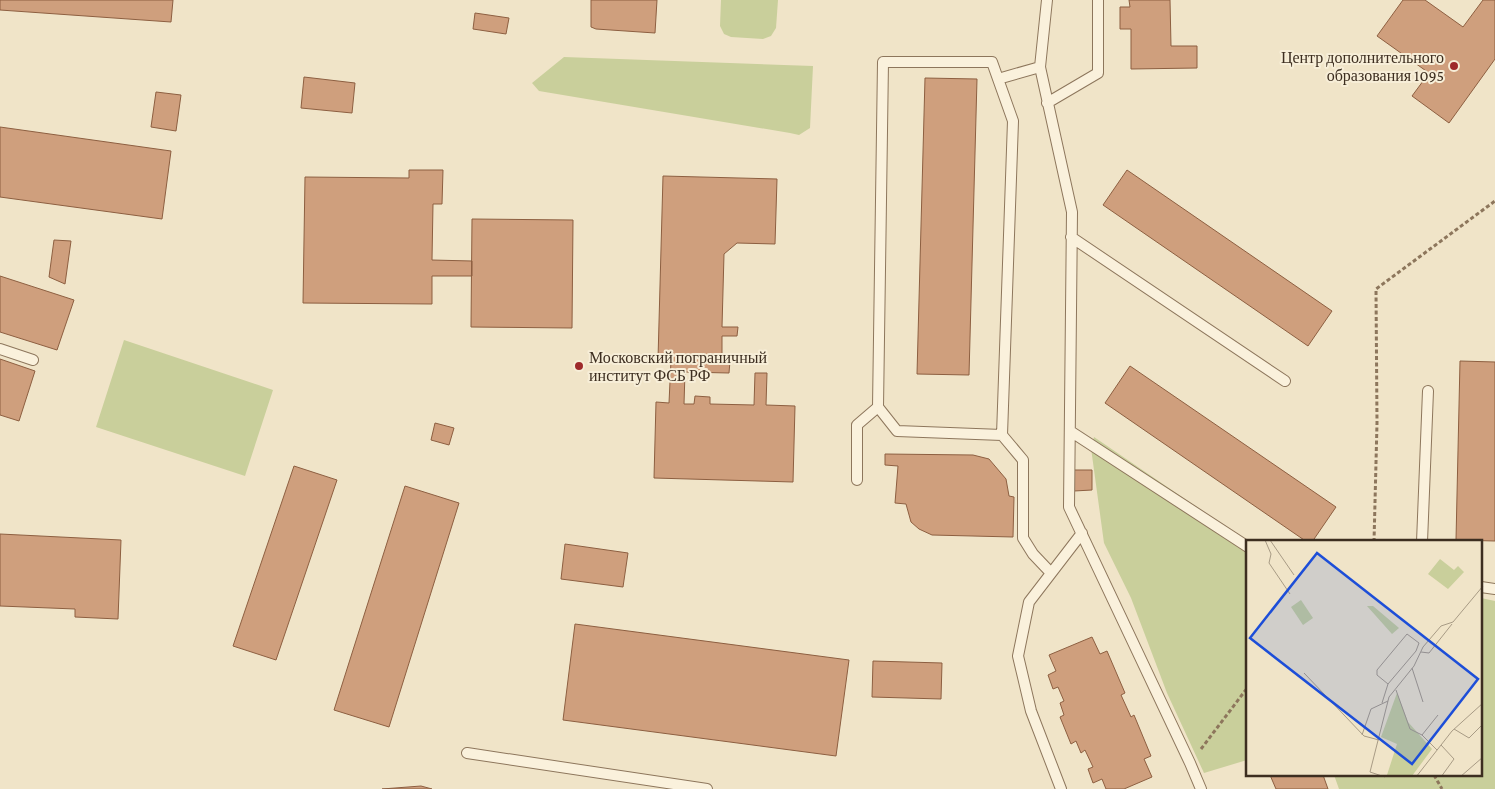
<svg xmlns="http://www.w3.org/2000/svg" width="1495" height="789" viewBox="0 0 1495 789" font-family="'Crimson Pro',serif">
<style>
.green{fill:#c9cf9b}
.building{fill:#cf9f7d;stroke:#8d5f41}
.lines{fill:none;stroke-linecap:round;stroke-linejoin:round}
.lane-casing{stroke:#8d765c;stroke-width:12}
.path{stroke:#8d765c;stroke-width:3;stroke-dasharray:4 2.5;stroke-linecap:butt}
.lane{stroke:#faf1dc;stroke-width:10}
.poi-dot{fill:#9e2a2b;stroke:#f7eed8;stroke-width:2}
.labels{text-anchor:middle;stroke-width:4;stroke-linejoin:round;paint-order:stroke}
.poi-label{font-size:16px;fill:#3d2e20;stroke:#f7eed8;text-anchor:end}
.inset-road{fill:none;stroke:#a89b85;stroke-width:1}
.view{fill:#1d4ed8;fill-opacity:0.15;stroke:#1d4ed8;stroke-width:2.5}
.inset-edge{fill:none;stroke:#3d2e20;stroke-width:2.5}
</style>
<rect width="100%" height="100%" fill="#f0e4c8"/>
<path class="green" d="M721,0h57l-2,28 -5,8 -8,3 -32,-2 -7,-3 -4,-8z
M564,57l249,9 -3,62 -11,7 -9,-2 -251,-42 -7,-8z
M124,340l149,50 -28,86 -149,-49z
M1094,437l154,105 -1,218 -43,13 -37,-80 -36,-95 -27,-55 -13,-95z
M1481,598l14,3v188h-156l-5,-14h147z"/>
<path class="building" d="M0,0h173l-2,22 -171,-12z
M591,0h66l-2,33 -59,-4 -5,-2z
M1129,0h41l1,46h26v22l-66,1v-40h-11v-22h10z
M1403,0h22l38,27 20,-27h12v59l-46,64 -37,-27 17,-23 -52,-37z
M475,13l34,5 -3,16 -33,-5z
M304,77l51,6 -3,30 -51,-5z
M925,78l52,1 -8,296 -52,-1z
M156,92l25,3 -5,36 -25,-4z
M0,127l171,24 -9,68 -162,-22z
M409,170h34l-1,34h-9l-1,56 40,1v15h-40v28l-129,-1 2,-126 104,1z
M1127,170l205,141 -24,35 -205,-141z
M663,176l114,3 -2,65 -38,-1 -13,11 -2,73h16l-1,9h-15v25h8l-1,12 -44,-1 -1,32h10l1,-8 15,1v7l44,1 1,-32h12l-1,32 29,1 -2,76 -139,-4 2,-76 13,1 2,-43 -13,-1z
M472,219l101,1 -1,108 -101,-1z
M54,240l17,1 -6,43 -16,-7z
M0,276l74,24 -17,50 -57,-18z
M0,359l35,12 -16,50 -19,-6z
M1460,361l35,1v179l-39,-1z
M1130,366l206,141 -24,35h-5l-202,-139z
M435,423l19,5 -5,17 -18,-5z
M885,454l88,1 16,4 17,20 3,17 5,1 -1,40 -81,-2 -13,-6 -8,-7 -5,-18 -11,-1 3,-37 -13,-1z
M294,466l43,14 -61,180 -43,-14z
M1073,470h19v20l-18,1z
M405,486l54,17 -70,224 -55,-17z
M0,534l121,6 -3,79 -43,-2v-8l-75,-3z
M565,544l63,9 -5,34 -62,-8z
M575,624l274,36 -13,96 -273,-36z
M1092,637l8,17 7,-3 18,42 -4,2 10,22 3,-2 17,41 -7,3 8,18 -28,12h-18l-4,-10 -9,4 -5,-14 5,-2 -8,-17 -4,3 -5,-12 -5,3 -11,-27 4,-2 -4,-12 4,-2 -6,-14 -5,2 -5,-14 8,-4 -7,-16z
M873,661l69,2 -1,36 -69,-2z
M1270,775h53l5,14h-52z
M421,786l11,3h-50z"/>
<g class="lines">
<g class="lane-casing">
<path id="lane" d="M1047,0l-7,67 32,145 -3,295 121,256 11,26
M998,79l42,-12
M1047,103l51,-30v-73
M1071,237l214,144
M0,349l33,11
M1070,431l178,116
M1002,435l-105,-4 -19,-24 5,-345h109l21,59 -11,314 21,25v78l10,16 18,19
M857,480v-55l21,-18
M1422,542l6,-151
M1481,587l14,2
M467,753l240,36
M1061,789l-30,-78 -13,-55 11,-54 53,-69"/>
</g>
<path class="path" d="M1374,542l3,-119 -1,-134 119,-88
M1201,749l47,-62
M1434,775l8,14"/>
<use href="#lane" class="lane"/>
</g>
<g class="poi-dot">
<circle cx="1454" cy="66" r="5"/>
<circle cx="579" cy="366" r="5"/>
</g>
<g class="labels">
<g class="poi-label">
<text x="1444" y="63">Центр дополнительного<tspan x="1444" dy="18">образования 1095</tspan></text>
<text x="589" y="363" text-anchor="start">Московский пограничный<tspan x="589" dy="18">институт ФСБ РФ</tspan></text>
</g>
</g>
<g transform="translate(1246 540)">
<rect width="236" height="236" fill="#f0e4c8"/>
<path d="M194,19l14,11 4,-4 6,6 -16,17 -20,-15zM55,60l12,18 -10,7 -12,-18zM121,66h6l26,22 -7,6zM151,153l11,29 24,27 -20,27 -25,-1 10,-31 -16,-7z" fill="#c9cf9b"/>
<path class="inset-road" d="M19,0l6,14 -2,9 21,31M24,0l24,35M175,112l8,1 23,-29M166,128l11,34M58,133l60,63 15,4M150,150l14,39 12,6M136,163l6,-19 28,-33 3,-8 -12,-9 -30,36v5l11,9M208,189l15,9 14,-14M116,195l9,-26 17,-8M191,210l-15,-15 16,-20M139,237l-15,-5 19,-75 25,-31 9,-19 18,-21 12,-4 30,-36M170,237l36,-46 31,-28M195,237l13,-18 -13,-14M214,237l23,-20"/>
<path class="view" d="M71,13l161,126 -66,85 -162,-126z"/>
<rect width="236" height="236" class="inset-edge"/>
</g>
</svg>
